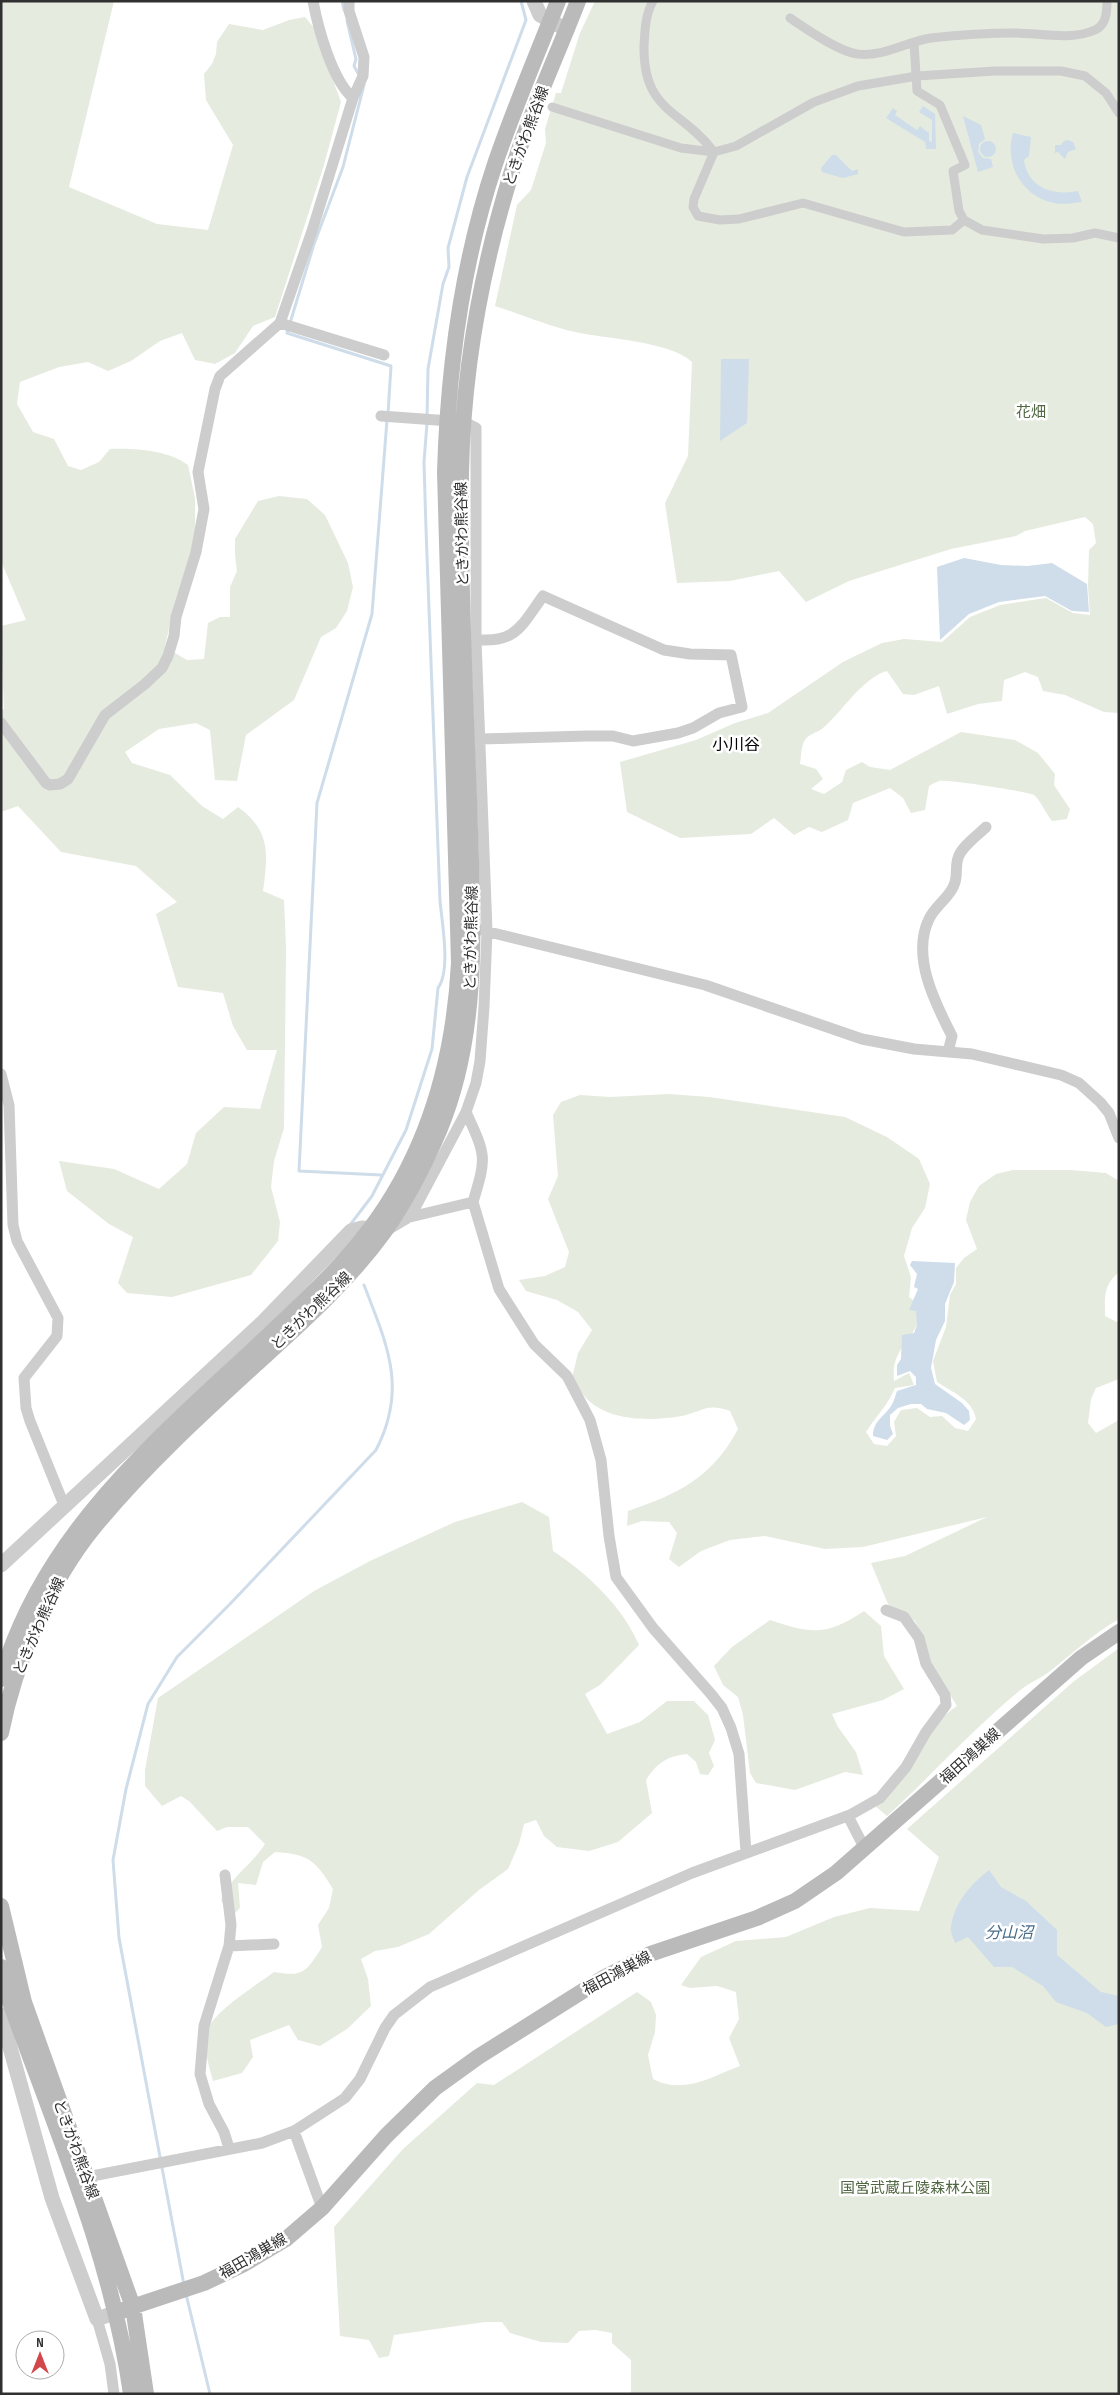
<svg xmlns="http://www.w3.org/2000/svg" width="1120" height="2395" viewBox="0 0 1120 2395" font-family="'Sofia Sans Condensed','Noto Sans JP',sans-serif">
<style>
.green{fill:#e5ebdf}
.water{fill:#cedde9}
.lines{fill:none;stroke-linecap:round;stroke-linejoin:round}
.stream{stroke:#cedde9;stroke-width:3}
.pedestrian{stroke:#cdcdcd;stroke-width:9}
.minor{stroke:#cdcdcd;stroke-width:11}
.tertiary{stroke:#cdcdcd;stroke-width:15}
.secondary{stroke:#bababa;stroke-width:16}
.labels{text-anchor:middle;stroke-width:5;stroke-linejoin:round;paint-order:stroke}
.street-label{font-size:15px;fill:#303030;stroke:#fff}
.park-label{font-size:15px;fill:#516742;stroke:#fff}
.neighbourhood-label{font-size:16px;fill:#000;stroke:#fff}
.water-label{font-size:16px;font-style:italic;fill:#466c89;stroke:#fff}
</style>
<rect width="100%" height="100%" fill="#fff"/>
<path class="green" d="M1,1h113l-45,186 88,37 51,6 25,-85 -27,-45 -2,-26 8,-10 4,-10 1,-12 12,-18 34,6 26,-10 16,-3 9,11 27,74 -17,63 -49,152 -22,9 -18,27 -20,11 -20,-4 -13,-27 -22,8 -29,20 -23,10 -20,-9 -29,5 -39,15 -3,22 16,28 21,7 14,27 13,4 18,-8 11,-13c25,-1 58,1 78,16l7,33v40l-21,67 -9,42 22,13 17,-1 4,-36 12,-6h10v-30l7,-16 -2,-16v-16l23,-38 21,-5 28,3 18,16 23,48 5,24 -6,24 -11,17 -15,9 -27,63 -48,35 -9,46 -22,-1 -5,-50 -14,-7 -37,6 -34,23 7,11 38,12 32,31 21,13 15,-12c33,24 30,47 25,84l21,9 2,50 -2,178 -10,33 -3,26 9,35 -2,19 -27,34 -79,22 -45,-4 -9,-10 15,-46 -24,-13 -42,-33 -8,-30 55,8 45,20 28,-25 9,-31 28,-26 36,2 17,-59h-30l-14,-24 -10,-33 -45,-6 -22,-73 21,-12 -41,-36 -75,-14 -43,-46 -17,6v-102l3,-1 -3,-83 25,-6 -25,-59z
M595,1h524v712l-15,-1 -39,-17 -22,-4 -5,-14 -13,-5 -21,8 -2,21 -24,3 -31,10 -8,-28 -25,9 -11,-1 -16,-23c-25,7 -44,40 -64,57 -7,6 -16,5 -20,16 -2,6 -2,14 -3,20l16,5 7,10 -12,10 13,5 18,-12 4,-12 16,-8 8,5 20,3 71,-38 54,8 23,13 17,21 -1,11 16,24 -3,10 -15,2c-6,-7 -11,-20 -18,-26 -5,-3 -87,-16 -95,-14 -3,1 -7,3 -10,5l-4,24 -14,3 -8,-15 -13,-10 -37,15 -5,17 -26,12 -13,-5 -15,8 -20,-17 -23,16 -71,4 -53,-26 -7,-50 76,-22 39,-17 33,-10 75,-51 39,-19 22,-4 38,3 28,-25 30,-12 46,-7 27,15 17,2 -2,-28 1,-37 7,-7 -3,-19 -8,-7 -60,14 -9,5 -65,13 -48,15 -54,17 -43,21 -27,-31 -49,10 -53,2 -12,-80 23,-47 4,-94c-22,-21 -86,-23 -117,-30 -27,-6 -54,-18 -80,-26l22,-101 14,-15 15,-47 -1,-14 11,-36h5l19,-60z
M669,1094l40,3 136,20 42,20 32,22 11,25 -5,24 -13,20 -8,28 7,21 -2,20 12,9c-1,5 -2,11 -3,16 -10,24 -27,29 -24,59l15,-8 5,12 -19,3c-7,17 -19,28 -29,44l8,12 13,2 9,-10 -2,-14 7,-12 16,-2 13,9 12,-1 13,12 13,3 8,-12c-3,-19 -24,-27 -39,-37l-4,-21 13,-34 4,-32 6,-11v-16l8,-10 13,-9 -11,-29 4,-18 9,-16 17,-12 17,-4h58l35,3 13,8v91c-16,14 -14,24 -14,44l14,7v56l-23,9 -5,11 -3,24 8,10 23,-13v199c-26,15 -47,35 -70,53 -8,6 -18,10 -26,16 -48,39 -90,86 -136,128l-12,-10c23,-30 51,-79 82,-100l-26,-42 -4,-16 -12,-27 -27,-17 -17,-41 34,-7 82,-39 -124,30 -38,2 -60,-13 -35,4 -29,11 -22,16 -10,-8 8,-26 -8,-11 -27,-1 -15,5 1,-15c50,-17 84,-33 110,-82l-8,-18c-25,-8 -25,0 -48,5 -29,5 -72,6 -95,-17 -6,-6 -10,-14 -15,-21l6,-25 14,-23 -14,-18 -21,-12 -31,-9 -7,-11 26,-4 20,-9 4,-15 -21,-53 10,-23 -5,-61 8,-13 19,-7 30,2z
M522,1502l27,15 4,34c35,23 70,56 86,94l-39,40 -15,9 22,40 33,-12 27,-21h27l14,14 7,25 -6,13 5,13 -6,9 -8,-1 -4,-12 -9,-8c-20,2 -30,9 -41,26l6,33 -34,29 -29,9 -32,-4 -13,-11 -8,-16 -12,4 -5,20 -11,25 -29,21 -50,44 -31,13 -23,4 -14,8 7,20 3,27 -24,23 -27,17 -22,-6 -9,-15 -39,15 3,17 -11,16 -29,8c-4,-15 -9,-31 -7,-46 1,-20 52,-51 68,-63 30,5 32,0 48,-25l-4,-22 11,-17 4,-19c-17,-28 -24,-35 -58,-37l-12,10 -7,23 -18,-2 2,25 -10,10 -9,-18c10,-24 31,-35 44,-56l-17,-17h-21l-10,4 -28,-30 -8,-5 -19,10 -17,-20v-16l13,-72 156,-107 56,-30 85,-39z
M864,1611l17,15 3,30 20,33 -21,11 -51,14 6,13 18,25 7,23 -18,-3 -50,18 -39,-7 -6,-10 -7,-58 -5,-18 -15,-12 -9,-19 18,-19 38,-27c41,14 57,16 94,-9z
M1119,1648v746h-488v-34l-19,-17v-10l-17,-3 -16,1 -11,12 -27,-1 -31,-9 -8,-11h-17l-91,13 -5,21 -10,2 -10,-18 -29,-4 -6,-109 69,-78 74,-66 17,2 143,-93 14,10 5,13 -1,17 -7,23 5,24c30,16 58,-2 87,-13l-11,-28 10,-19 -3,-27 -19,-6 -27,2 -9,-3 20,-28 35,-16 50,-4 48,-20 36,-9 49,3 20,-54 -32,-28 166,-147z"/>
<path class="water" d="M923,106l12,8 1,35h-10l-1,-7 -39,-24 7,-10 4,3 -2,4 22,15 3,-4 9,7v8l3,1v-22l-13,-8z
M963,116l18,9 4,14 -6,5 -1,8 5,6 8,1 2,8 -15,5z
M1013,133l18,4 -2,19 -5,4c4,28 29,36 54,31l4,11c-9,1 -18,3 -28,1 -32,-6 -50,-39 -41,-70z
M1068,140l5,2 3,7 -8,3 -3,7 -7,-7 -3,1v-8h6l3,-4z
M980 149a8 8 0 1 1 16 0a8 8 0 1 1-16 0Z
M832,155h4l16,16 6,-2v5l-15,4 -21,-6 -1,-4z
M721,359h28l-2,64 -27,18z
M964,558l37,7 27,1 24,-3 35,21 2,28 -17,-1 -27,-15 -46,6 -30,12 -29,26 -3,-73z
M912,1261l43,2 -1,19 -9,22v17l-9,19 -5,28 4,16 27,19 7,8 1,9 -6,5 -18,-12 -19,-4 -6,-5h-10l-13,4 -8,7v11l3,8 -6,6 -14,-4c0,-15 11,-19 18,-30 3,-4 4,-10 6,-15l19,-6v-8l-6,-6 -13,5v-11l4,-6 1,-24 12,-2 3,-8 -1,-14 -7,-1 9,-21 -4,-2 3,-13 -7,-9z
M989,1870l12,17 25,14 31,29v25l44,37 18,4v28l-13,3 -19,-14 -31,-11 -13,-16 -31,-19h-18l-26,-30 -13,6c-2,-5 -5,-11 -4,-16 3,-24 20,-43 38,-57z"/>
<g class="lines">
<path class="stream" d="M342,1l2,9
M347,21l9,38 -2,7 5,9
M364,85l-21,82 -29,77 -27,89 104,33 -3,48
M427,417l1,-48 15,-85 6,-17 -1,-19 19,-71 59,-157 -5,-19
M381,1175l-82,-4 18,-368 55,-189 15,-194
M350,1225l22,-29 34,-66 26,-81 6,-61c13,-18 4,-65 2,-87l-14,-372 -2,-67 3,-39
M184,2285l-65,-347 -6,-78 13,-71 22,-85 29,-47 53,-53 146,-154c32,-62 11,-105 -12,-165
M186,2294l24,100"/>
<path class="pedestrian" d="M653,1c-8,14 -8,30 -9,45 -1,67 38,63 70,106
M790,18c16,11 48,33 67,36 27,3 48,-12 74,-16 27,-3 56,-5 84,-5 25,0 56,8 80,-3 11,-5 12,-17 12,-29
M914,43l3,48 23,14 25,60 -12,6 6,40 5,9 18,10 61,9 30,-1 22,-5 24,5
M552,107l129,41 33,4 22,-6 78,-44 44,-16 59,-10 78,-5h66l24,5 21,17 13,20
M714,152l-20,47 -1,8 5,9 22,4 19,-1 64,-16 101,29 48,-2 12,-10"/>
<path class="minor" d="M313,1c5,27 19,79 40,97
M280,323l104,32
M381,416l83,6 12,6v212l11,291 -3,76 -4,54 -4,22 -10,29 -51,96 -9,11 -17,10
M470,639c45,6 50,-11 73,-43l121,54 26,4 41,1 11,52 -23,6 -26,15 -15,5 -45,8 -20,-5h-26l-108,3
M1,723l45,60 4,2 10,-1 8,-5 37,-64 40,-31 17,-16 6,-12 6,-20 2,-19 20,-65 8,-43 -6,-37 17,-83 5,-13 60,-53 32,-92 41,-133 10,-22 1,-19 -15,-46v-10
M481,930l224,55 157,54 52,10 58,5 89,21 18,8 21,19 9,11 10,25
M948,1052l4,-16c-17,-33 -41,-80 -23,-117 6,-13 21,-22 25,-34 4,-8 1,-18 4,-27 3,-11 20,-23 28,-31
M1,1074l8,31 4,120 4,16 41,77 -1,18 -33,42 2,30 4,13 34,84
M466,1112c20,44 21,44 7,90
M406,1218l67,-16 26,87 35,55 33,32 23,44 11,40 8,76 7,41 37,51 58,66 11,14 9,20 8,26 7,98
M848,1816l17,33
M225,1875l6,50 -2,21 -25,80 -4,48 9,30 15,28 5,16
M229,1946l45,-2
M294,2131l28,77
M87,2177l175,-34 32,-12 51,-33 15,-19 25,-51 9,-13 36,-28 262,-114 158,-58 30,-17 26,-31 20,-35 20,-27 -1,-10 -19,-31 -7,-26 -15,-21 -18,-7
M97,2319l13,45 4,30"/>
<path class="tertiary" d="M534,1l6,14 27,15
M1,1565l262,-243 88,-91 11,-3 18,3
M1,2015l51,183 45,121 20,-7"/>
<path class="secondary" d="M1,1679c44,-153 166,-247 275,-351 33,-31 67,-63 94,-99 58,-77 84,-171 89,-266l-14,-491c3,-104 17,-209 50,-308 19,-56 42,-109 63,-163
M1,1733c14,-71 48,-151 94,-207 51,-62 111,-116 170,-170 42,-38 85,-77 119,-124 22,-31 40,-66 55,-101 44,-105 33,-221 30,-332 -4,-108 -9,-217 -8,-326 2,-101 21,-206 51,-302 18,-58 44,-113 66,-170
M1,1906l23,96 109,305 13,87
M1,1967l9,35c46,128 102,256 121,392
M117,2312l87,-29 40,-19 42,-25 36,-31 64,-72 49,-48 43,-31 127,-80 45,-23 107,-36 38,-17 41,-28 245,-215 38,-26"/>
</g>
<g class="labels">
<g class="street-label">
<text transform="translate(526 136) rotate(-70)" y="5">ときがわ熊谷線</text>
<text transform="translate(462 534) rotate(-91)" y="5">ときがわ熊谷線</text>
<text transform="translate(471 938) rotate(-89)" y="5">ときがわ熊谷線</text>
<text transform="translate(311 1311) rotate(-44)" y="5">ときがわ熊谷線</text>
<text transform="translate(39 1626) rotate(-66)" y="5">ときがわ熊谷線</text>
<text transform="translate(970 1756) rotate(-42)" y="5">福田鴻巣線</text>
<text transform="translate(617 1973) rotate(-28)" y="5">福田鴻巣線</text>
<text transform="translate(76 2149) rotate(70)" y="5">ときがわ熊谷線</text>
<text transform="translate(253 2256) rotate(-30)" y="5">福田鴻巣線</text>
</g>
<g class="park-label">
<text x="1031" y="417">花畑</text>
<text x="915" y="2193">国営武蔵丘陵森林公園</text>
</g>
<g class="neighbourhood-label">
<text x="736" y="750">小川谷</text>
</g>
<g class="water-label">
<text x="1009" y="1938">分山沼</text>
</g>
</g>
<rect width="1120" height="2395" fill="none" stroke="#303030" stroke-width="5"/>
<g transform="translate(40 2355)"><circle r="24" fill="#ffffff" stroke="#acacac"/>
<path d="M0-4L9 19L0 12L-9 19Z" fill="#d34649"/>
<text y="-8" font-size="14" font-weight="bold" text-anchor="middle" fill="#303030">N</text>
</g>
</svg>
